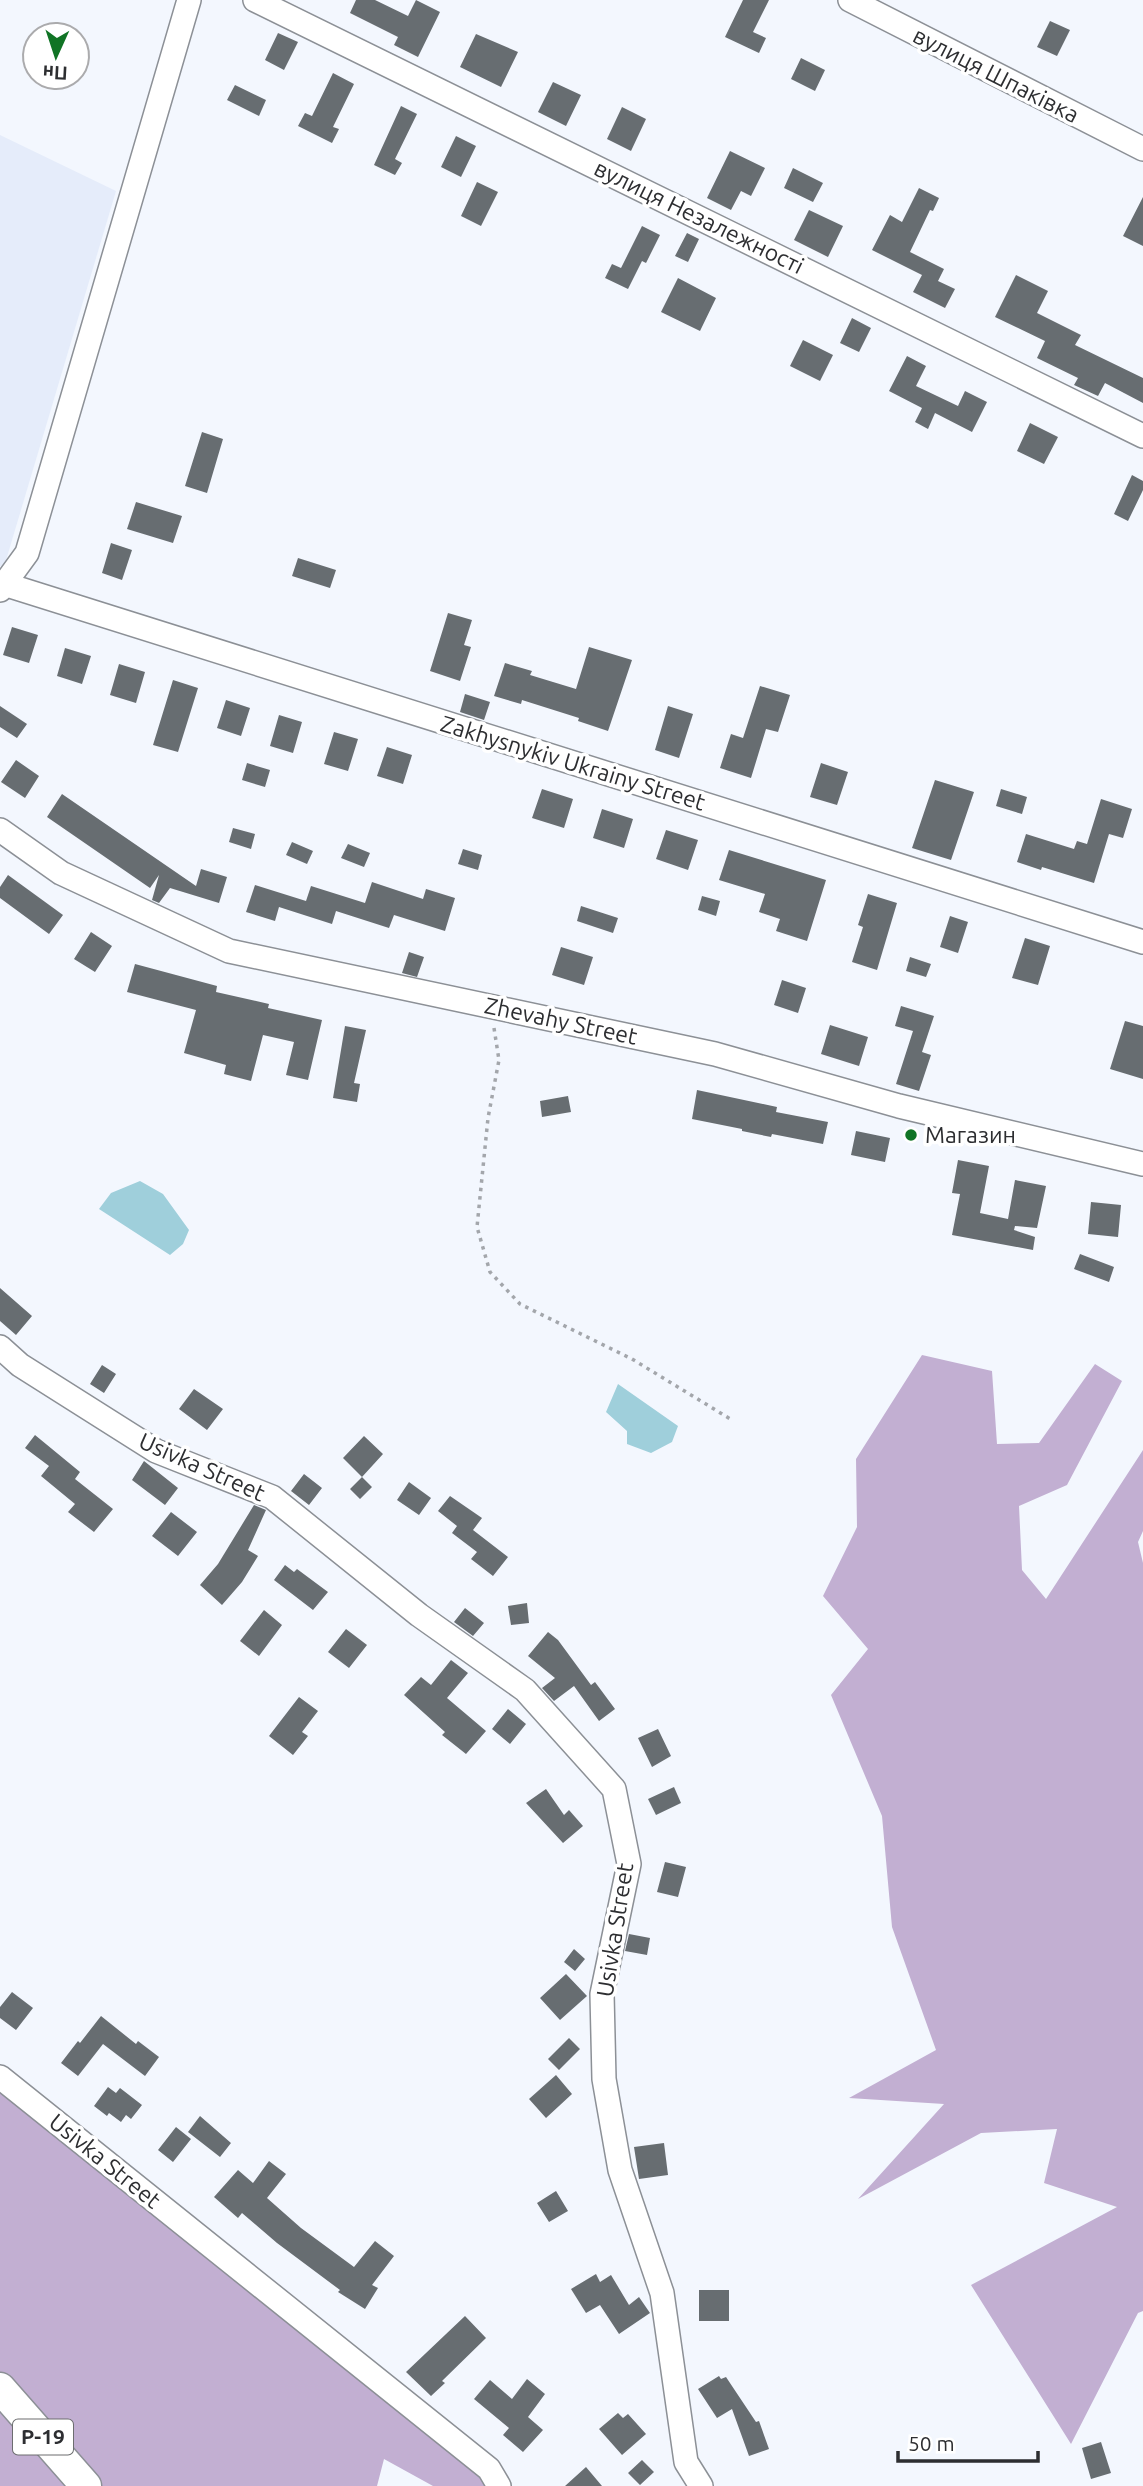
<svg xmlns="http://www.w3.org/2000/svg" width="1143" height="2486" viewBox="0 0 1143 2486" font-family="Ubuntu,sans-serif">
<style>
.built{fill:#e5ecfa}
.forest{fill:#c2afd2}
.water{fill:#9fcfdb}
.building{fill:#676d71}
.lines{fill:none;stroke-linecap:round;stroke-linejoin:round}
.minor-casing{stroke:#8c9096;stroke-width:26}
.major-casing{stroke:#8c9096;stroke-width:33}
.path{stroke:#a3a6ab;stroke-width:3.5;stroke-dasharray:3.5 5;stroke-linecap:butt}
.minor{stroke:#fff;stroke-width:23}
.major{stroke:#fff;stroke-width:30}
.poi-dot{fill:#107425;stroke:#fff;stroke-width:2.5}
.labels{text-anchor:middle;stroke-width:7;stroke-linejoin:round;paint-order:stroke}
.shield{fill:#fff;stroke:#6c6d6f;stroke-width:2}
.shield-label{font-size:21px;font-weight:bold;fill:#2d2e31}
.street-label{font-size:23px;fill:#2d2e31;stroke:#fff}
.poi-label{font-size:23px;fill:#2d2e31;stroke:#fff;text-anchor:start}
</style>
<rect width="100%" height="100%" fill="#f3f7fe"/>
<path class="built" d="M0,135l116,56 -112,376 -4,-1z"/>
<path class="forest" d="M922,1355l70,16 5,73 42,-1 56,-79 27,17 -55,104 -48,21 3,64 24,29 97,-149v81l-5,11 5,21v748l-5,2 -67,131 -100,-159 146,-78 -73,-24 13,-54 -76,4 -123,66 86,-95 -95,-6 87,-48 -44,-123 -10,-111 -51,-121 37,-46 -45,-53 34,-69 -1,-68z
M0,2077l499,409h-66l-49,-27 -7,27h-377z"/>
<path class="water" d="M140,1181l23,13 26,36 -6,14 -13,11 -71,-46 12,-16z
M618,1384l60,42 -6,16 -21,11 -24,-9v-13l-21,-19z"/>
<path class="building" d="M356,0h19l33,16 8,-16 24,12 -22,45 -24,-12 4,-8 -48,-24z
M743,0h26l-16,32 13,6 -7,15 -34,-16z
M1050,21l20,9 -13,26 -20,-9z
M278,33l20,9 -14,28 -19,-10z
M476,34l42,18 -17,35 -41,-20z
M801,58l24,12 -10,21 -24,-12z
M333,73l21,11 -21,43 6,2 -7,14 -34,-17 7,-13 7,3z
M553,82l28,13 -15,31 -28,-14z
M235,85l31,15 -7,16 -32,-16z
M401,106l16,8 -22,45 7,4 -7,12 -21,-10z
M622,107l24,12 -15,32 -24,-12z
M456,136l20,10 -15,31 -20,-10z
M730,151l35,17 -14,28 -10,-5 -10,19 -24,-12z
M793,168l30,15 -10,19 -29,-14z
M477,182l21,10 -17,34 -20,-10z
M919,188l20,10 -6,13 -3,-1 -20,42 34,17 -6,12 17,8 -10,19 -32,-16 9,-17 -50,-25 18,-35 12,7z
M1143,197v49l-20,-10z
M809,210l34,16 -15,31 -34,-17z
M642,226l18,9 -14,28 -4,-2 -14,28 -23,-11 7,-14 9,4z
M687,233l12,6 -11,23 -13,-6z
M1016,275l32,16 -11,22 44,22 -6,10 68,33v25l-38,-20 -7,13 -24,-11 4,-7 -41,-20 8,-17 -50,-24z
M678,278l38,20 -16,33 -39,-19z
M852,318l19,10 -12,24 -19,-9z
M803,340l30,15 -13,26 -30,-15z
M907,356l19,10 -10,20 42,20 7,-15 22,11 -15,30 -37,-19 -7,16 -13,-7 7,-14 -33,-17z
M1030,423l28,14 -14,27 -27,-13z
M202,432l21,7 -16,54 -22,-7z
M1132,475l11,6v9l-15,31 -14,-7z
M136,502l46,14 -9,27 -46,-14z
M111,543l21,7 -10,30 -20,-7z
M298,558l38,12 -6,18 -38,-12z
M448,613l24,7 -8,25 7,2 -11,34 -30,-10z
M12,627l26,8 -9,28 -26,-8z
M589,647l43,13 -24,71 -30,-10 1,-3 -57,-18 -1,4 -27,-8 11,-33 27,8 -2,4 46,14z
M65,648l26,8 -9,28 -25,-8z
M119,664l26,8 -9,31 -26,-8z
M173,680l25,8 -20,64 -25,-7z
M760,686l30,9 -12,37 -12,-3 -15,49 -31,-10 11,-34 12,4z
M465,694l25,8 -6,18 -24,-8z
M226,700l24,8 -9,28 -24,-8z
M0,706l27,18 -10,14 -17,-11z
M668,706l25,8 -14,44 -24,-8z
M279,715l23,7 -9,31 -23,-7z
M334,732l24,7 -10,32 -24,-7z
M387,747l25,8 -9,29 -26,-8z
M16,760l23,16 -14,22 -24,-16z
M247,763l23,7 -5,17 -23,-7z
M821,763l27,9 -11,33 -27,-8z
M935,780l39,12 -23,68 -39,-12z
M542,789l31,10 -9,29 -32,-10z
M1001,789l26,8 -5,17 -26,-8z
M62,794l134,92 5,-17 26,8 -8,26 -49,-15 -11,15 -7,-3 7,-25 -9,13 -103,-71z
M1101,799l31,10 -9,29 -14,-4 -15,49 -52,-16 -1,3 -24,-8 9,-28 48,15 3,-8 10,3z
M602,809l31,10 -9,29 -31,-10z
M233,828l22,6 -4,15 -22,-7z
M666,830l32,10 -10,30 -32,-11z
M292,842l21,9 -6,13 -21,-9z
M348,844l22,9 -6,14 -23,-9z
M463,849l19,6 -4,15 -20,-6z
M729,850l97,30 -19,61 -31,-10 4,-12 -21,-7 6,-18 -46,-14z
M8,875l55,40 -14,19 -49,-36v-11z
M372,882l51,17 3,-10 29,9 -10,33 -51,-16 -5,13 -53,-17 -4,13 -53,-17 -4,14 -29,-9 9,-27 51,16 5,-15 54,17z
M868,894l29,9 -20,67 -25,-8 11,-35 -5,-2z
M702,896l18,5 -4,15 -18,-6z
M581,906l37,12 -5,15 -36,-12z
M950,916l18,6 -10,31 -18,-6z
M91,932l21,14 -17,26 -21,-13z
M1025,938l25,8 -12,39 -26,-7z
M561,947l32,10 -9,28 -32,-10z
M409,952l15,5 -7,20 -15,-4z
M910,957l21,7 -5,13 -20,-6z
M135,964l82,22 -1,6 53,12 -1,4 54,12 -14,60 -22,-5 8,-33 -31,-7 -12,46 -27,-7 2,-9 -42,-12 12,-43 -69,-18z
M782,980l24,8 -8,25 -24,-8z
M901,1006l33,10 -12,36 9,3 -12,36 -23,-7 17,-53 -18,-5z
M1125,1021l18,5v53l-33,-10z
M830,1025l38,12 -9,29 -38,-12z
M345,1026l21,4 -12,53 6,1 -3,18 -24,-4z
M697,1090l80,17 -1,5 52,10 -5,22 -51,-10 -1,3 -29,-6v-2l-50,-10z
M568,1096l3,16 -29,5 -2,-16z
M856,1131l34,7 -5,24 -34,-7z
M958,1160l31,6 -9,47 28,6 7,-39 31,6 -9,42 -22,-2 -1,4 21,7 -2,13 -81,-15 8,-41 -8,-1z
M1091,1202l30,3 -3,32 -30,-3z
M1080,1254l34,13 -5,15 -35,-13z
M0,1288l32,28 -16,19 -16,-14z
M102,1365l14,9 -12,19 -14,-9z
M194,1389l29,20 -16,21 -28,-21z
M35,1435l45,37 -5,7 38,30 -19,23 -26,-20 7,-8 -34,-28 8,-10 -24,-18z
M364,1436l19,18 -21,23 -19,-19z
M144,1461l34,27 -13,17 -33,-25z
M304,1474l18,14 -13,17 -18,-14z
M362,1477l10,10 -12,12 -10,-10z
M409,1482l22,16 -12,17 -22,-15z
M450,1496l32,22 -9,12 35,27 -15,19 -22,-17 6,-7 -25,-19 5,-7 -19,-15z
M254,1505l12,5 -18,40 10,6 -16,26 -20,23 -22,-20 18,-21z
M171,1512l26,20 -19,24 -26,-20z
M285,1565l9,7 3,-3 31,23 -15,18 -39,-30z
M527,1603l2,20 -18,2 -3,-19z
M465,1608l19,15 -11,13 -19,-14z
M264,1610l18,15 -23,31 -19,-15z
M346,1629l21,16 -18,23 -21,-16z
M548,1632l10,8 33,45 4,-3 20,27 -16,12 -25,-35 -20,15 -12,-13 13,-10 -27,-22z
M451,1660l17,13 -21,25 39,33 -20,23 -24,-19 3,-3 -41,-37 17,-18 10,8z
M299,1697l19,14 -16,21 6,4 -15,19 -24,-19z
M508,1709l18,15 -16,20 -18,-15z
M658,1729l13,27 -19,11 -14,-29z
M674,1787l7,16 -25,12 -8,-16z
M546,1789l18,26 5,-5 14,16 -20,17 -37,-40z
M665,1862l21,5 -8,30 -21,-5z
M629,1934l21,4 -3,17 -22,-4z
M574,1949l11,10 -10,12 -11,-9z
M566,1974l21,22 -27,24 -20,-22z
M12,1992l21,16 -17,22 -16,-12v-11z
M101,2016l35,28 2,-3 21,16 -14,19 -42,-32 -25,32 -17,-13 17,-22 2,2z
M569,2038l11,11 -21,21 -11,-11z
M556,2075l16,19 -26,24 -17,-19z
M108,2087l8,6 4,-5 22,17 -11,14 -5,-4 -5,7 -12,-9 -2,3 -13,-10z
M200,2116l31,27 -11,14 -32,-25z
M176,2127l15,12 -18,23 -15,-12z
M664,2143l4,32 -29,4 -5,-32z
M269,2161l17,13 -19,24 34,30 53,39 21,-26 19,15 -22,29 6,3 -13,21 -27,-17 2,-2 -63,-47 -35,-30 -4,5 -24,-21 24,-27 15,13z
M556,2191l12,20 -19,11 -12,-19z
M596,2274l4,8 11,-7 18,30 10,-8 11,16 -31,21 -19,-29 -14,8 -15,-24z
M699,2290h30v31h-30z
M465,2316l21,22 -44,43 3,2 -14,13 -25,-24z
M719,2376l2,3 5,-2 30,45 3,-1 10,28 -20,7 -17,-47 -15,9 -19,-29z
M527,2379l18,15 -17,23 15,13 -20,22 -20,-17 6,-7 -35,-29 16,-19 22,19z
M618,2413l5,5 5,-4 18,20 -24,21 -23,-26z
M1101,2442l10,31 -20,6 -9,-31z
M642,2460l12,12 -14,13 -12,-12z
M586,2467l16,19h-37z"/>
<g class="lines">
<g class="minor-casing">
<path id="minor" d="M255,0l888,436
M850,0l293,149
M4,584l1139,358
M0,590l27,-37 162,-553
M0,830l61,43 168,78 486,103 184,52 244,58
M0,1347l20,18 136,86 116,46 147,118 106,75 89,99 15,75 -27,130 2,85 16,91 42,123 24,169 15,24
M0,2077l489,392 10,17"/>
</g>
<g class="major-casing">
<path id="major" d="M0,2388l86,98"/>
</g>
<path class="path" d="M494,1028l5,32 -11,58 -11,109 13,45 30,32 112,55 100,61"/>
<use href="#minor" class="minor"/>
<use href="#major" class="major"/>
</g>
<circle class="poi-dot" cx="911" cy="1135" r="7"/>
<g class="labels">
<rect class="shield" x="13" y="2419.5" width="60" height="35" rx="5"/>
<g class="shield-label">
<text x="43" y="2444">Р-19</text>
</g>
<g class="street-label">
<text transform="translate(996 75) rotate(27)" y="8">вулиця Шпаківка</text>
<text transform="translate(699 217) rotate(26)" y="8">вулиця Незалежності</text>
<text transform="translate(573 763) rotate(17)" y="8">Zakhysnykiv Ukrainy Street</text>
<text transform="translate(561 1021) rotate(12)" y="8">Zhevahy Street</text>
<text transform="translate(202 1467) rotate(24)" y="8">Usivka Street</text>
<text transform="translate(615 1930) rotate(-81)" y="8">Usivka Street</text>
<text transform="translate(105 2161) rotate(39)" y="8">Usivka Street</text>
</g>
<g class="poi-label">
<text x="925" y="1143">Магазин</text>
</g>
</g>
<g transform="translate(56 56) rotate(183)"><circle r="33" fill="#ffffff" stroke="#ababad" stroke-width="2"/>
<path d="M0-5L12 26L0 18L-12 26Z" fill="#107425"/>
<text y="-10" font-size="19" font-weight="bold" text-anchor="middle" fill="#2d2e31">Пн</text>
</g>
<path d="M898 2451v10h140v-10" fill="none" stroke="#2d2e31" stroke-width="3.5"/>
<text x="908" y="2451" font-size="21" fill="#2d2e31" stroke="#ffffff" stroke-width="5" paint-order="stroke">50 m</text>
</svg>
